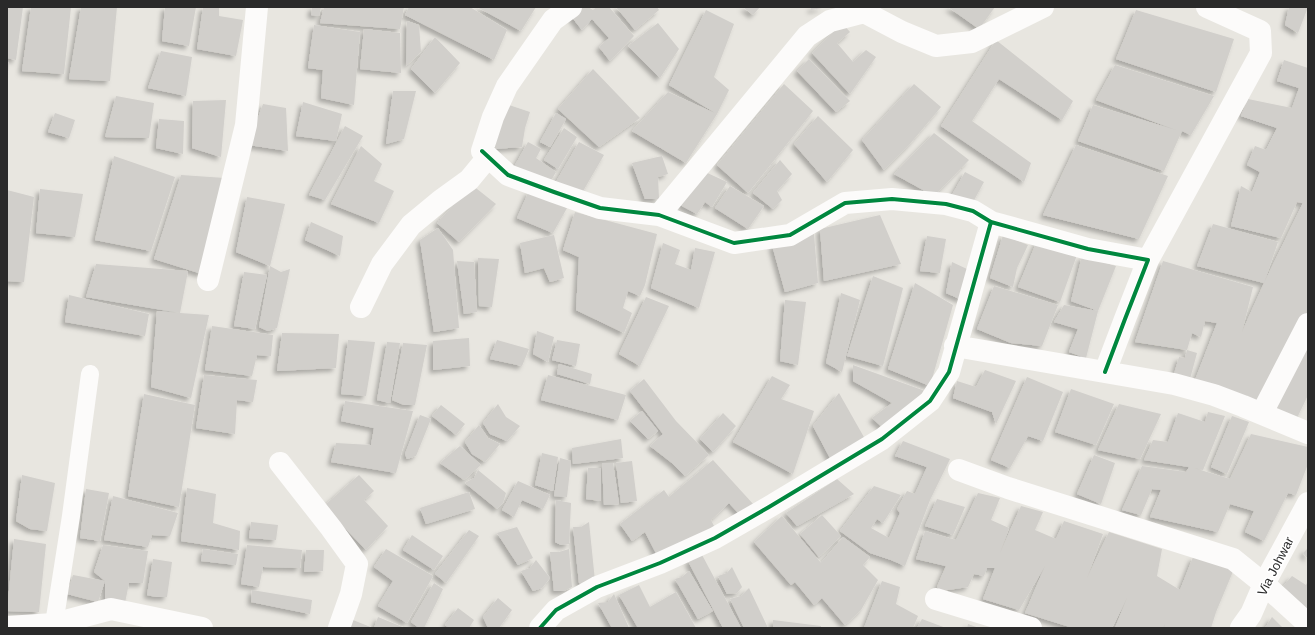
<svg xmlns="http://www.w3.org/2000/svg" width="1315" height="635" viewBox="0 0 1315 635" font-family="Arial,sans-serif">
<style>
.building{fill:#d1cfcb;filter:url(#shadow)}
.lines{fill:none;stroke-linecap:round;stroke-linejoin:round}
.lane{stroke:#fcfbfa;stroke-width:18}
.street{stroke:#fcfbfa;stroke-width:22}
.secondary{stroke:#fcfbfa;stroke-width:22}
.cycleway-casing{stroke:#fff;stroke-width:6}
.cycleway{stroke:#00873e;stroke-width:4}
.labels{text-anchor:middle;stroke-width:3.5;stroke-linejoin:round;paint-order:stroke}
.street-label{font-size:13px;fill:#2a2a2a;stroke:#fff}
</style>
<defs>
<filter id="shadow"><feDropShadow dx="-3.5" dy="3.5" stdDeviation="2" flood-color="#0004"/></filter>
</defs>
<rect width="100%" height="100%" fill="#e8e6e0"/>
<path class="building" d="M7,7h16l-7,53 -9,-2z
M31,7h40l-7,67 -42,-3z
M81,7h36l-7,74 -41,-2z
M165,7h31l-7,39 -27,-5z
M203,7h16v9l24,4 -7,36 -39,-7z
M312,7h9l-2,9 -8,-1z
M324,7h80l-4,22 -80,-6z
M409,7h61l37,23 -13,30 -89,-45z
M477,7h59l-15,24z
M579,7h9l5,3 3,-3h13l25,29 -24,25 -11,-14 10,-9 -17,-19 -10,11 -12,-15z
M616,7h41l2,3 -24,20z
M743,7h17l-7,8z
M811,7h11v1l-11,2z
M948,7h47l-16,22z
M1289,7h19l-10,26 -13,-8z
M706,10l28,14 -20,53 15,13 -12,24 -31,49 -54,-32 36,-39 49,22 -48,-29z
M1136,10l98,29 -18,53 -100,-33z
M407,21l12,4 2,27 -15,14z
M658,23l21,26 -19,29 -32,-32z
M842,23l8,9 -13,11 16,19 13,-12 10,7 -26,37 -38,-41z
M314,25l46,7 -6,73 -33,-7 2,-28 -15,-2z
M364,29l36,4 1,40 -41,-4z
M435,37l25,26 -25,30 -24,-24z
M996,40l77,61 -11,19 -63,-41 -27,42 59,42 -7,19 -83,-56z
M161,51l31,6 -6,39 -38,-8z
M809,59l41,42 -14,11 -39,-41z
M1284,60l24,8v243l-48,91 -65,-22 22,-57 -12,-2 -4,16 -9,-4 -5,17 -52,-8 28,-81 90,26 -11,45 22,-49 -67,-17 16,-42 65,18 -14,41 39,-80 -6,-1 -16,36 -50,-12 10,-40 11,6 8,-20 -13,-7 8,-19 11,4 11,-22 -36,-12 7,-17 44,9 7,-20 -22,-7z
M7,62h2l-1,10h-1z
M1115,65l99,31 -23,39 -9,-4 -18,40 -86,-30 15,-36 83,25 -80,-30z
M593,69l47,49 -41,29 -41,-38z
M784,84l29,27 -65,82 -31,-28z
M914,84l27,23 -32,38 -25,25 -22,-30z
M393,91h23l-12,48 -18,5z
M116,96l38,7 -5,35 -44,-1z
M226,100l-5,57 -29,-9 1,-47z
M303,102l39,12 -6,27 -40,-5z
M263,104l23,4 2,43 -40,-6z
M506,104l24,8 -5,16 -3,19 -27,2 3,-28z
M55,113l20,7 -6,18 -21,-6z
M556,113l10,6 -16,28 -10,-5z
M818,116l35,34 -26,32 -33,-38z
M159,119l25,2 -1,33 -27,-6z
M345,126l18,10 -38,64 -16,-5z
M564,128l13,9 -19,32 -14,-9z
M934,133l35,27 -35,36 -40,-22z
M528,142l13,7 -5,9 20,14 -7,12 -35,-17z
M579,142l25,13 -25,43 -26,-11z
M1076,145l92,31 -29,63 -96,-24z
M361,146l21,18 -8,17 20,10 -15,32 -48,-19z
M114,156l61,21 -24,74 -56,-11z
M662,156l6,18 -10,3 1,22h-14l-13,-36z
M780,160l12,14 -15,17 5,9 -9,9 -20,-16z
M703,171l24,11 -15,25 -7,-5 -8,12 -17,-9z
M965,172l19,10 -11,20 -21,-7z
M181,175l44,3 -23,96 -48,-15z
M472,185l24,19 -37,38 -22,-19z
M730,186l34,20 -16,23 -33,-21z
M40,189l43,5 -8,43 -39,-4z
M7,190l27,7 -10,85 -17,-1z
M529,191l38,17 -14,25 -36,-15z
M247,197l38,7 -15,62 -34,-14z
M575,212l82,22 -12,51 -5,11 -12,-5 -5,17 9,5 -8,20 -48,-23 3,-53 -16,-7z
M880,215l21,49 -77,17 -4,-52z
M311,222l32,14 -3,20 -35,-16z
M438,228l15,22 6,78 -25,4 -14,-92z
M814,234l4,49 -33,9 -13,-47z
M554,235l10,43 -14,4 -6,-14 -19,5 -5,-30z
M1003,235l25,10 -11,23 -4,19 -23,-9z
M927,236l19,3 -6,34 -20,-2z
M1037,241l40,14 -17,47 -42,-15z
M663,243l17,7 -5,14 16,6 4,-22 20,4 -16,56 -48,-20z
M1082,256l34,10 -18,45 -27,-10z
M478,258l21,1 -7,48 -13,-1z
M457,261l17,1 3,50 -13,2z
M952,262l15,7 -5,31 -16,-7z
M96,264l92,7 -8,42 29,2 -18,83 -40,-11 6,-76 23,2 -94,-16z
M270,266l11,6 9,-3 -13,59 -9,3 -9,-4z
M244,272l23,3 -12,54 -21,-3z
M873,276l30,12 -20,78 -36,-10z
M915,283l38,22 -23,81 -42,-17z
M994,286l64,19 -16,41 -31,-3 -34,-14z
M841,293l19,7 -18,72 -16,-9z
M69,295l80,19 -4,22 -80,-14z
M646,297l23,9 -29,60 -21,-12z
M785,300l21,2 -8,63 -18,-4z
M1064,305l34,6 -12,47 -17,-6 9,-23 -24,-7z
M212,326l61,9 -2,21 -14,-1 -5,21 -47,-6z
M537,331l17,6 -6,25 -15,-8z
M282,333l57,1 -3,34 -59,3z
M1308,337v58l-11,23 -24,-11z
M469,338l1,28 -37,4v-29z
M348,340l27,2 -9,54 -25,-2z
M497,340l32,9 -7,17 -32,-7z
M557,340l23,4 -4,22 -24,-6z
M387,342l13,1 -10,60 -13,-3z
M403,343l24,2 -12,60h-11l-12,-5z
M1187,350l10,3 -7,26 -16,-5 5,-17 6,1z
M559,364l33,10 -2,10 -33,-10z
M853,365l72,26 -42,37 -11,-10 20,-15 -39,-22z
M985,370l31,11 -20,43 -4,-12 -39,-14 4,-17 19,6z
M204,375l53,5 -4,22 -16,-2 -2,34 -39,-6z
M548,375l78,20 -8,25 -77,-20z
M772,376l18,9 -9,14 33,12 -21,63 -60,-32z
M1027,377l36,15 -20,49 -15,-5 -18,32 -19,-8z
M644,379l32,42 33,34 -24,21 -13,-13 -22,-17 13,-12 -33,-43z
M1071,389l43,15 -18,41 -41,-13z
M839,393l26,46 -34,21 -18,-34z
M144,394l51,11 -16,102 -51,-11z
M345,401l68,10 -17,62 -65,-11 5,-19 35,2 3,-17 -33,-7z
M498,404l8,13 14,9 -13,15 -17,-7 -7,-11z
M1119,404l42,10 -21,45 -42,-9z
M441,405l24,19 -9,11 -24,-19z
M642,411l16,20 -10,8 -18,-18z
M1208,412l17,4 -22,54 -9,-2 36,11 21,-45 57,13v17l-12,31 -8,-2 -24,48 -19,-9 9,-21 -24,-7 -12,28 -68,-15 11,-27 -9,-1 -11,26 -19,-5 20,-44 44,6 3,-5 -45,-7 9,-20 15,2 10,-29 27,9z
M723,413l13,13 -23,26 -13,-13z
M420,415l11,4 -15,37 -9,3 -2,-5z
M1232,416l17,6 -22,52 -16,-7z
M479,425l9,13 12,6 -15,18 -13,-8 -7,-12z
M621,439l2,19 -50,6 -1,-16z
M903,441l47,18 -20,41 -25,66 -14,-6 -21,-7 -30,-22 34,-45 27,9 -18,28 -6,-4 -6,9 18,10 11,-25 -3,-4 10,-18 8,3 12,-27 -32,-11z
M460,446l21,19 -17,15 -24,-17z
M542,453l16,4 -5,34 -18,-6z
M1094,455l21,8 -14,41 -24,-10z
M560,458l11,3 -4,36 -13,-1z
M713,460l41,45 -14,10 -11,-12 -18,17 5,10 -56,31 -15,-29 -13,9 -12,-17 44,-34 5,7z
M632,461l5,40 -16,2 -5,-40z
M602,463h11l6,41 -15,1z
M588,468h13v33l-15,-2z
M478,470l28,23 -3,10 -6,6 -32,-26 9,-5z
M22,475l33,8 -8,48 -17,-2 -14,-8z
M359,475l15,16 -10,9 24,26 -22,24 -42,-44z
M837,479l17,15 -57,32 -11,-13z
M518,481l32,14 -7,14 -21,-9 -8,17 -12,-7z
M187,488l29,6 -3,29 27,8 -1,19 -58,-9z
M86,489l23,4 -9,48 -20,-3z
M469,492l6,17 -49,15 -6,-16z
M978,493l22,5 -9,22 18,8 -9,25 21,-47 22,6 -8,18 21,9 8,-18 39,13 -16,44 22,-46 53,17 -5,27 23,14 13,-33 41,12 -18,43 -5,16h-47l1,-4 -2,4h-48l12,-30 -15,30h-39l-48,-15 20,-47 -26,44 -36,-11 12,-31h-8l-3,8 -10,-2 -6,13 -27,4 -4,-4 9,-21 -30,-7 9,-28 31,9z
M113,496l65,17 -8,23 -18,-1 -4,12 -44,-7z
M937,499l28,8 -12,28 -28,-9z
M556,500l15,3 -2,41 -8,1 -6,-3z
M822,515l19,21 -22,21 -19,-23z
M782,516l39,47 22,-26 27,20 -7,8 15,15 -17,30 -16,15 -23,-27 -8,7 -19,-23 -4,3 -37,-43z
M251,522l27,3 -2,15 -27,-2z
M589,522l6,59 -8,5 -8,-3 -6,-56h8z
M517,527l16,31 -15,7 -21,-32z
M469,530l10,6 -33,47 -11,-9z
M412,535l31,21 -9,14 -31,-20z
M14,539l32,5 -7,68 -32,-1z
M103,545l45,6 -5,32h-14l-4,20 -20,-2v-20l-7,21 -31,-8 6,-19 32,6 -11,-9z
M247,545l55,5 -2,18 -37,-1 -4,20 -18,-3z
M1308,548v11l-5,-6z
M203,549l35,5 -2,11 -35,-4z
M386,549l47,27 -26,47 -29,-17 15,-25 -19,-14z
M569,549l3,38 -8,4h-10l-4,-39h9z
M306,550h18l-1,21 -19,1z
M701,553l40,75h-18l-35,-67z
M153,559l19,3 -5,35h-11l-9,-2z
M536,560l14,18 -8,10 -9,3 -12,-20 9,-3z
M732,567l10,20 -5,6 -10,1 -9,-18 9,-3z
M689,571l24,40 -15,8 -23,-40 7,-2z
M1292,576l14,9 2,-4v33l-29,-23z
M882,581l18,6 -4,17 22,12 -5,12h-49z
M434,583l9,6 -19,39h-5l-8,-6z
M639,585l11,22 26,-15 20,36h-58l-19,-33z
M749,588l19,40h-24l-14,-29 11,-3z
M252,590l60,10 -2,14 -59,-12z
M614,594l15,34h-17l-14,-25 10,-1z
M498,598l14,12 -13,18h-11l-5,-11z
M458,608l16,12 -5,8h-20l-4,-3z
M378,617l27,11h-31z
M1272,617l11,11h-18z
M922,619l24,9h-29z
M353,620l20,8h-23z
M773,620l48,6v2h-48z
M968,624l11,4h-12z"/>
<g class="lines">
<path class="lane" d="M54,624l17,-108 19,-142"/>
<path class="street" d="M482,151l26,24 46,17 46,16 59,7 75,28 56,-8 55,-32 47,-4 54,5 27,7 18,11 97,27 60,11 -23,59 -20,53
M482,151l11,-34 14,-31 46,-66 18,-13
M659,215l148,-179 23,-15 34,-9 38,20 34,14 36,-4 71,-35
M1148,260l113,-207 -1,-22 -53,-24
M208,280l38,-155 11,-118
M361,307l21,-43 29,-39 29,-24 29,-21 19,-23 -6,-6
M955,346l219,38 40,11 29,11 65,27
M1262,413l46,-89
M280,463l51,65 26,36 -6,30 -12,34
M959,470l49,18 225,71 31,25 44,40
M936,599l95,29
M7,627l47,-3 57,-15 91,19
M540,628l16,-18 41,-23 63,-24 55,-25 54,-31 113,-68 48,-38 19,-29 42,-150"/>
<path class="secondary" d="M1241,628l10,-14 13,-30 44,-81"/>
<g class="cycleway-casing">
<path id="cycleway" d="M482,151l26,24 46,17 46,16 59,7 75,28 56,-8 55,-32 47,-4 54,5 27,7 18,11 97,27 60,11 -23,59 -20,53
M540,628l16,-18 41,-23 63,-24 55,-25 54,-31 113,-68 48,-38 19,-29 42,-150"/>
</g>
<use href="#cycleway" class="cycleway"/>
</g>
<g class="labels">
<g class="street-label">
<text transform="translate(1275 566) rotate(-63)" y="5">Via Johwar</text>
</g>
</g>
<rect width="1315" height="635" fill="none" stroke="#2a2a2a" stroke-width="16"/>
</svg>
